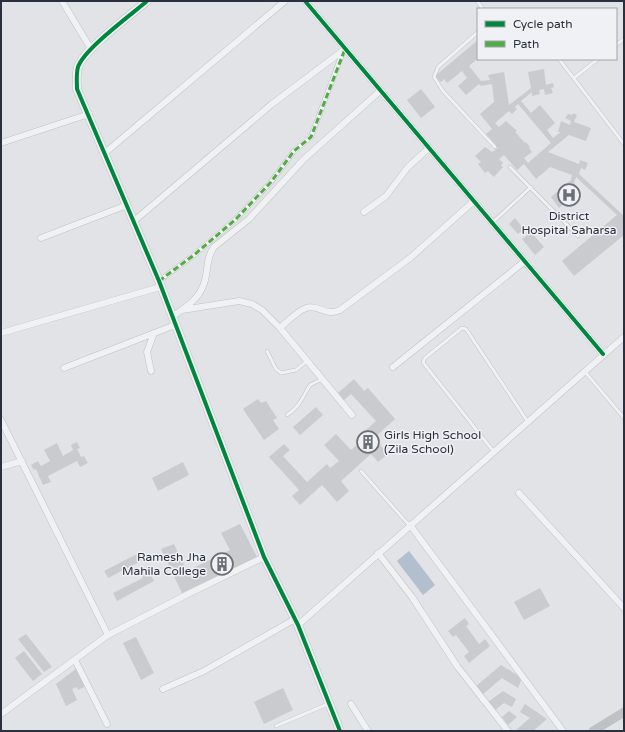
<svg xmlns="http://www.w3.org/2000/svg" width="625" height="732" viewBox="0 0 625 732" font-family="'Varela Round',sans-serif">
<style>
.water{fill:#b1bfcf}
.building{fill:#c9cbce;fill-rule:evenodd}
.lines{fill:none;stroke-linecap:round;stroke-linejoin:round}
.service-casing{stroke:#c0c1c4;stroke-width:4}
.pedestrian-casing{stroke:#c0c1c4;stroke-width:5.5}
.minor-casing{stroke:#c0c1c4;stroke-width:7}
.tertiary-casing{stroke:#c0c1c4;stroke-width:9}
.service{stroke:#f0f1f3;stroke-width:3}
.pedestrian{stroke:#f0f1f3;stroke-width:4.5}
.minor{stroke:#f0f1f3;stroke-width:6}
.tertiary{stroke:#f0f1f3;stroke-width:8}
.secondary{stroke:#bfc1c5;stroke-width:9}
.quiet{stroke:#53ab46;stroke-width:3;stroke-dasharray:6 3;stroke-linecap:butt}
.cycleway-casing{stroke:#eff1f5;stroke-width:6}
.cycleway{stroke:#00873e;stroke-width:4}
.labels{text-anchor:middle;stroke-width:3;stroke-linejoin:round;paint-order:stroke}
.poi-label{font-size:12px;fill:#2a303d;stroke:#eff1f5}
</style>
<rect width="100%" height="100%" fill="#e1e3e6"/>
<path class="water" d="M409,551l26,34 -12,10 -26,-34z"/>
<path class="building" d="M478,40v18l-9,8 12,15 9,-1 -2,-5 16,-3 5,33 22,-17 -3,-16 16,-3 2,16 7,-2 1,4 -3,1 2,5 -8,2 -1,-6 -5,1 1,4 -8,2v-4l-11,9 10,12 9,-8 15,18 -8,7 6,8 8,-6h-3l3,-11 9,4 1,-4 -6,-3 3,-4 4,1 1,-2 4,2 -3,7 17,6 -5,13 -17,-6 -21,17 31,12 1,-4 8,3 -3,7 -4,-2 -2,6 45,42v19l-50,41 -12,-15 55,-46 -41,-38 -2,6 6,7 -21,18 -8,-11 20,-17 1,-5 -22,-8 -14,12 -12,-15 -7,6 -13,-15 -5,4 4,4 -2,2 2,2 -9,10 -6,-6 -3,2 -7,-9 3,-2 -6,-6 10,-9 7,5 6,-4 -12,-14 6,-5 -12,-15 14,-12 -2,-18 -11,2 -2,-2 -13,11 -8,-9 9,-8 -5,-7 -15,12 -3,-4 -3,3 -6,-6zM518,104l33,39 -23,20 -4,-5 8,-6 -3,-4 1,-1 -4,-5 -1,1 -10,-11 2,-1 -11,-10 -7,6 -4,-4 14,-12 3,3 5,-5 -2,-2z
M421,89l14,18 -14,11 -14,-18z
M515,218l9,11 -6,5 -9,-10z
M531,232l13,15 -9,8 -13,-16z
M354,379l10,12 4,-3 27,31 -21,19 14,16 -10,8 -7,-8 -30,27 8,10 -12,11 -15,-17 -22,20 -8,-9 7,-6 -30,-33 15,-13 6,6 -7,6 24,26 20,-18 3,4 9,-7 -15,-16 12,-11 15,16 10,-9 -4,-3 19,-17 -25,-27 -7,6 -6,-7z
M258,399l3,4 5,-2 11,17 -4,2 6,9 -15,11 -21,-31z
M316,407l7,8 -23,20 -7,-8z
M77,442l3,6 -3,1 4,8 3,-1 4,7 -8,4 -3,-6 -29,15 3,6 -8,3 -7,-16 -2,1 -3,-5 7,-4 3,5 9,-5 -6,-11 13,-7 6,13 10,-6 -2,-5z
M183,462l6,13 -31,16 -6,-13z
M240,524l17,33 -75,36 -21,-44 13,-5 13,27 43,-21 -9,-17z
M139,553l4,7 -35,18 -4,-7z
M147,567l7,14 -37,20 -4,-8 30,-15 -4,-7z
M540,588l10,18 -26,14 -10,-18z
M465,618l4,6 -3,2 13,18 6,-5 5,7 -21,17 -5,-7 5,-4 -13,-17 -3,2 -5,-6z
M26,634l26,33 -8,5 -26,-33z
M136,637l18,36 -13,7 -18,-37z
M24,651l18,23 -9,7 -18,-23z
M501,665l21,13 -4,10 -16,-10 -20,17 -7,-8z
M77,668l9,18 -8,4 -1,-3 -5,2 5,11 -11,6 -10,-22z
M283,688l10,22 -29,14 -10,-22z
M503,691l13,8 -4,8 -8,-4 -9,7 -7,-8z
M525,704l22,15 -14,12h-18l15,-13 -10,-6z
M509,711l8,6 -9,8 -6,-8z"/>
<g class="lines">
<g class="service-casing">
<path id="service" d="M477,1l6,8
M478,32l-40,35 -4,10 9,14 52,56
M616,45l8,-6
M559,59l65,85
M574,78l24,-19
M510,167l68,69
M493,222l38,-35
M267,351l9,18 5,4 15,-3 11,-9
M586,373l38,45
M287,415c13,-8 16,-19 23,-30l12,-6
M494,452l-69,-87 -2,-3 2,-4 37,-30 4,1 62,93
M361,471l48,54
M276,726l52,-22"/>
</g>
<g class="pedestrian-casing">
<path id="pedestrian" d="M159,281l35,-26 42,-36 35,-37 23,-31 17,-14 33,-88"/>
</g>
<g class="minor-casing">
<path id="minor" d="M62,1l29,48
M305,1l298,353
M1,143l88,-29
M106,152l179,-151
M364,212l22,-16 22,-29 21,-19
M134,221l138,-117 73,-55
M41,238l86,-33
M182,310l57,-9 13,3 10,6 18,18 72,87
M172,317c11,-8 26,-17 31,-31 6,-13 2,-27 11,-39l35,-28 55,-60 76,-68
M280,328c7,-6 17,-17 26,-20 13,-4 20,9 34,2l70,-52 64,-57
M1,333l159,-46
M393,367l132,-106
M64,368l111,-43
M151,371l-4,-19 7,-19
M1,420l107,215
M1,467l21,-6
M519,493l105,115
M410,525l153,206
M378,553l34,44 45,69 51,65
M298,625l326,-288
M75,660l32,64
M163,689l41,-18 91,-52
M351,704l17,27
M1,714l107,-79 82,-42 74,-36"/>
</g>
<g class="tertiary-casing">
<path id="tertiary" d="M147,1c-16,14 -63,48 -69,66 -2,7 -1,15 -1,22l82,192 105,276 34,68 42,106"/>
</g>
<use href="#service" class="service"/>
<use href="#pedestrian" class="pedestrian"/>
<use href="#minor" class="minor"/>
<use href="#tertiary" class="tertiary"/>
<path class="secondary" d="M593,731l31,-19"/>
<path class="quiet" d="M159,281l35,-26 42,-36 35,-37 23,-31 17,-14 34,-88"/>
<g class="cycleway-casing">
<path id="cycleway" d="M147,1c-16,14 -63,48 -69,66 -2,7 -1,15 -1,22l82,192 105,276 34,68 42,106
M305,1l298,353"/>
</g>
<use href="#cycleway" class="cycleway"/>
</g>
<defs>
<g id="hospital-ring" transform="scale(1.15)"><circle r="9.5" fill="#eff1f5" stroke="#6a6f78" stroke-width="1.5"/><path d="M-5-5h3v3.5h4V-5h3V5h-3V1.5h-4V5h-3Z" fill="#6a6f78"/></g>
<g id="building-ring" transform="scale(1.15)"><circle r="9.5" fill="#eff1f5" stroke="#6a6f78" stroke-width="1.5"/><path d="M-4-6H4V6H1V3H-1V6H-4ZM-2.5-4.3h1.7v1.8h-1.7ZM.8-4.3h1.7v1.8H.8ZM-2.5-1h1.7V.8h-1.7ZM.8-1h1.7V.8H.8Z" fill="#6a6f78"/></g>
</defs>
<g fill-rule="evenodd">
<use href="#hospital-ring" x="569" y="195"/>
<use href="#building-ring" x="368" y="442"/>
<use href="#building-ring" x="222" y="564"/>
</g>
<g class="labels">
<g class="poi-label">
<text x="569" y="220">District<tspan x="569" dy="14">Hospital Saharsa</tspan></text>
<text x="384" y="439" text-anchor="start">Girls High School<tspan x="384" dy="14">(Zila School)</tspan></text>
<text x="206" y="561" text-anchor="end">Ramesh Jha<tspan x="206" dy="14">Mahila College</tspan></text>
</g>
</g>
<rect width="625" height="732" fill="none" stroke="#2a303d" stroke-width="4"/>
<rect x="477" y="8" width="140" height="52" fill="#eff1f5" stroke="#a0a4ab"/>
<rect x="485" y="21" width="20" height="6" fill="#00873e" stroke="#a0a4ab"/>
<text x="513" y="28" font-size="12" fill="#2a303d">Cycle path</text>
<rect x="485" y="41" width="20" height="6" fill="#53ab46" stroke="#a0a4ab"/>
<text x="513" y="48" font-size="12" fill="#2a303d">Path</text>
</svg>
